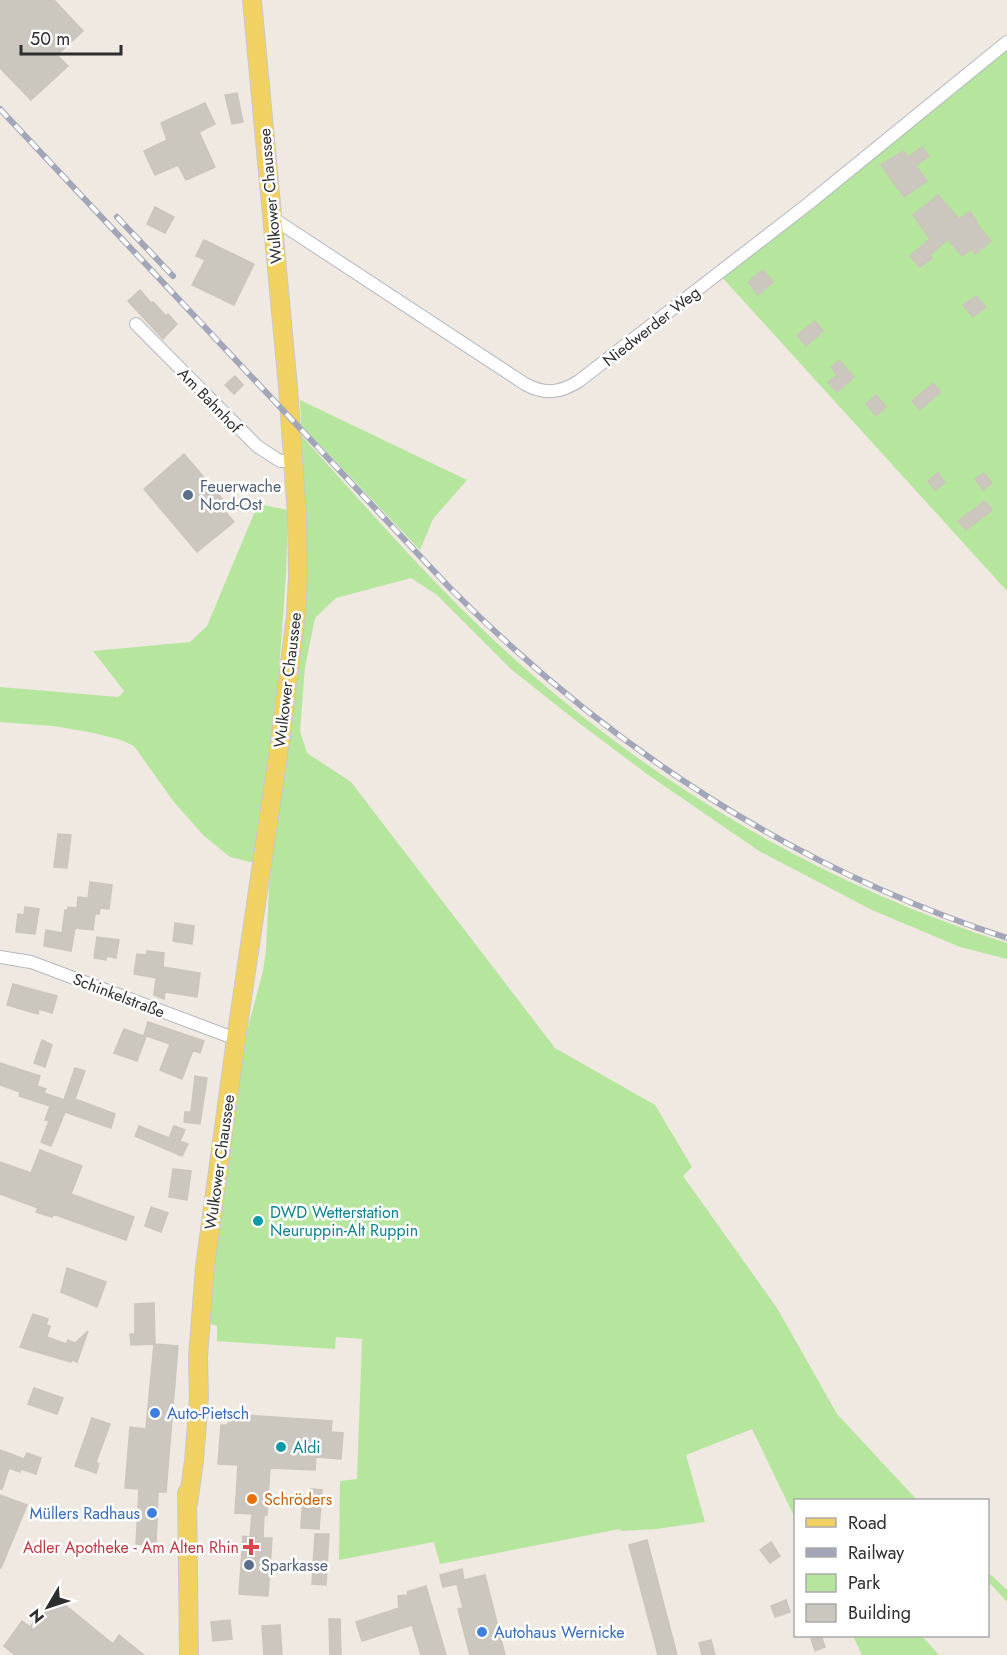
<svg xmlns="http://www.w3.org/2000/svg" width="1007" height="1655" viewBox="0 0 1007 1655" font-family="Jost,sans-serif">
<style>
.green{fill:#b6e59e}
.building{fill:#cbc7bf;stroke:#cbc5ba;stroke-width:1.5}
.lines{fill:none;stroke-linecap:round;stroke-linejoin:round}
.street-casing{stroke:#b4b7c1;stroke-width:14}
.primary-casing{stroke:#c9c9c9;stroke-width:20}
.street{stroke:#fff;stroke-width:12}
.primary{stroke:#f2d163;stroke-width:18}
.rail-casing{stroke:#a3a6b8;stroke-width:6}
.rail{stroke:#fff;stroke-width:4;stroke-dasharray:11;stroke-linecap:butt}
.service-dot{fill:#5c6f8a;stroke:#fff;stroke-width:2}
.culture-dot{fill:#0f9aa8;stroke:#fff;stroke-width:2}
.shop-dot{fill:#3f7fe0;stroke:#fff;stroke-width:2}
.food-dot{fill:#e8710a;stroke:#fff;stroke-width:2}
.health-dot{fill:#e0444e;stroke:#fff;stroke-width:2}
.labels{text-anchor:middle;stroke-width:5;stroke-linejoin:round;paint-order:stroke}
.street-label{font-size:16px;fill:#2e2e2e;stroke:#fff}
.service-label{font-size:16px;fill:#4e5e75;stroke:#fff;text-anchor:start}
.culture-label{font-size:16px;fill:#0d838f;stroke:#fff;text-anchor:start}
.shop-label{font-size:16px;fill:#366cbe;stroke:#fff;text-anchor:start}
.food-label{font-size:16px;fill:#c56008;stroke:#fff;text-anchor:start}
.health-label{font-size:16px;fill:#be3a42;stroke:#fff;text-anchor:end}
</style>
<rect width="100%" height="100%" fill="#efe9e1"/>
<path class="green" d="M1007,45v546l-287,-316z
M300,400l167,80 -34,39 -13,31 -119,-125z
M301,435c68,75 134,152 209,220 142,129 313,230 497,288v16l-47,-12 -88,-37 -113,-59 -112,-77 -68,-51 -67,-53 -75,-75 -26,-17 -75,20 -21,20 -10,49 -5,64 7,22 44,29 204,266 100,57 37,62 -9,9 94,132 60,106 80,86h-121l-1,18 -43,-89 -66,26 19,67 -49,7 -35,2 -1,-2 -180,35 -6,-22 -95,18 1,-79 17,-2 5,-140 -26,-2 -1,12 -118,-8v-15l-9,-3 12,-134 24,-147 19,-71 3,-21 4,-83 36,-281 1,-34z
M258,504l30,6 -2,65 -12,165 -20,123 -24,-6 -27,-22 -29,-33 -40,-56 -13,-6 -27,-7 -40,-7 -54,-4v-35l118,10 6,-6 -31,-40 97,-9 17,-16z
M988,1572l19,18v12l-19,-21z
M853,1636h69l17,19h-77z"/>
<path class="building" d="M0,0h54l29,31 -26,24 11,11 -37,34 -31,-32z
M237,93l6,29 -11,2 -7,-29z
M205,103l10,21 -16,8 16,35 -29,13 -8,-15 -23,10 -11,-24 23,-11 -6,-17z
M922,147l7,9 -13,10 11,15 -23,16 -23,-32 22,-14 5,6z
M938,195l21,24 11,-8 7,11 -1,1 15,18 -16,13 -3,-5 -10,7 -14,-17 -18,16 2,3 -12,9 -10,-11 20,-17 -17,-24z
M155,207l19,10 -9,16 -18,-9z
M204,240l50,24 -20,41 -42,-20 13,-25 -9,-4z
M763,270l10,12 -15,13 -10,-13z
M140,290l11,13 2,-1 13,14 2,-2 9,10 -14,15 -35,-38z
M976,296l10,11 -13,10 -10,-12z
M815,321l8,10 -17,15 -9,-11z
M839,360l15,17 -17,15 -9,-10 9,-7 -6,-8z
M235,376l8,9 -9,9 -9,-9z
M933,383l8,9 -21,18 -8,-9z
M876,395l10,12 -10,9 -10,-12z
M184,454l39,46 -4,4 15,18 -37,30 -53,-63z
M938,473l7,10 -10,7 -7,-9z
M984,473l8,10 -9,7 -8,-11z
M985,501l7,9 -26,20 -8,-9z
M58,834l13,1 -4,33 -13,-1z
M90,882l22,3 -3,24 -9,-1 -1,6h-4l-2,16 -18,-2 -4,23 -27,-5 2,-16 16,3 3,-23h3v-3l9,1 1,-11 10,1z
M25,907l14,2 -4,25 -19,-2 2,-18 6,1z
M175,923l19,3 -2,18 -19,-3z
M97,937l22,3 -3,18 -9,-2 -1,4 -12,-2z
M147,951l17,2 -1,14 37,6 -3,24 -32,-5 -1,7 -10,-4 2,-17 -22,-4 3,-20 10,1z
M13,984l44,12 -5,17 -13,-4 -1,5 -31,-9z
M148,1022l56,19 -4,12 -7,-3 -11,29 -22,-9 10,-26 -26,-9z
M124,1029l22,8 -9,24 -23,-8z
M42,1040l10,5 -7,22 -11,-4z
M0,1063l40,13 -3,10 9,3 -2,4 20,7 11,-32 10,3 -10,28 40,15 -4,14 -46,-16 -14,34 -10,-4 8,-21 -4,-1 5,-14 -31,-10 1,-4 -20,-7z
M195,1076l12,2 -7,46 -16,-2 1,-10h6z
M139,1126l30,12 5,-12 11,4 -5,11 8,3 -6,12 -47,-20z
M40,1150l42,16 -11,28 63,23 -8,23 -73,-26 -1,3 -16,-5 2,-4 -38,-14v-32l31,11z
M173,1169l18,2 -4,29 -18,-3z
M151,1207l17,6 -7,19 -16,-6z
M67,1268l39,14 -9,25 -36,-15z
M154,1303l1,41 23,2 -12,146h-8l-2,53 -20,-1 3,-55 -14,-1 5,-61 16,2 8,-85 -23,1 -1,-11h5v-30z
M33,1314l15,5 -2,6 4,1 -3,11 19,7 2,-4 7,3 13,-12 -11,31 -5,-2 -1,2 -51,-15z
M34,1388l29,10 -6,16 -29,-10z
M229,1414l103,7 -1,11 12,1 -2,26 -25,-2 -1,13 -45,-2 -3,47h-3l-1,23h9l-4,58 -29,-2 4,-58 7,1 2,-23 -17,-1 3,-48 -20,-1 3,-39h7z
M92,1418l18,6 -14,38 3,2 -3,9 -21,-7z
M0,1450l24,9 3,-6 14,5 -5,16 -15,-5 -1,3 -11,-4 -7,21h-2z
M311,1489l11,1 -3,39 -18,-1 2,-32h8z
M0,1495l27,10 -26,63h-1z
M315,1534h14l-3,51 -14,-1z
M647,1540l30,115h-19l-29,-110z
M771,1542l9,14 -10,7 -10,-13z
M462,1569l2,11 21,-5 20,80h-35l-12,-46 5,-1 -6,-24 -14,3 -3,-12z
M426,1586l20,69h-25l-9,-30 -50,16 -6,-19 43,-14 -1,-12 10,-1 -1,-3z
M54,1596l59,48 6,-9 25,20h-129l-11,-9 18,-25 8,6z
M786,1600l4,12 -15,5 -4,-11z
M329,1619h11l1,36h-11z
M230,1620l2,19 -19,2 -2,-19z
M280,1625l2,29 -18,1 -2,-29z
M821,1635l4,12 -10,4 -4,-12z
M711,1640l4,15h-13l-3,-12z"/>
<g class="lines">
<g class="street-casing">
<path id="street" d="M271,217l254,167c20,11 35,9 54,-3l229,-177 199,-162
M136,324l121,122 23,15h13
M0,957l31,5 205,77"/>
</g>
<g class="primary-casing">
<path id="primary" d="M187,1493l2,162
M188,1504l6,-43 5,-64 -1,-40 7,-90 31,-228 44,-297 16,-127 2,-38 -1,-62 -9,-128 -36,-387"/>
</g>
<use href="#street" class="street"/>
<use href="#primary" class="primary"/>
<g class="rail-casing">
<path id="rail" d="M0,109l449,478c159,160 343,281 558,351
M117,217l56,59"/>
</g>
<use href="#rail" class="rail"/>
</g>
<g class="service-dot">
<circle cx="188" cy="495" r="6"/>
<circle cx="249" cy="1565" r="6"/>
</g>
<g class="culture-dot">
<circle cx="258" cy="1221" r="6"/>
<circle cx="281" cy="1447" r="6"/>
</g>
<g class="shop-dot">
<circle cx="155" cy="1413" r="6"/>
<circle cx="152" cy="1513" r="6"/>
<circle cx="482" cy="1632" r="6"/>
</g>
<circle class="food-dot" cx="252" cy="1499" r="6"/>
<path class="health-dot" d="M248 1538h6v6h6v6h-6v6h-6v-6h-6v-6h6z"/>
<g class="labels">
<g class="street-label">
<text transform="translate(270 196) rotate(-95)" y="6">Wulkower Chaussee</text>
<text transform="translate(651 326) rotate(-38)" y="6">Niedwerder Weg</text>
<text transform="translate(210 400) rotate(46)" y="6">Am Bahnhof</text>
<text transform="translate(287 680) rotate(-83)" y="6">Wulkower Chaussee</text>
<text transform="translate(119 995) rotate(21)" y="6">Schinkelstraße</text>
<text transform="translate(219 1162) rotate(-82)" y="6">Wulkower Chaussee</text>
</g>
<g class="service-label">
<text x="200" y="492">Feuerwache<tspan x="200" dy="18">Nord-Ost</tspan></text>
<text x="261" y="1571">Sparkasse</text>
</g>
<g class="culture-label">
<text x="270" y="1218">DWD Wetterstation<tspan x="270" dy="18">Neuruppin-Alt Ruppin</tspan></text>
<text x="293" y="1453">Aldi</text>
</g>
<g class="shop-label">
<text x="167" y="1419">Auto-Pietsch</text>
<text x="140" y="1519" text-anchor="end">Müllers Radhaus</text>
<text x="494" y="1638">Autohaus Wernicke</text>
</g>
<g class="food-label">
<text x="264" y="1505">Schröders</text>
</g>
<g class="health-label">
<text x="239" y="1553">Adler Apotheke - Am Alten Rhin</text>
</g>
</g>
<rect x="794" y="1499" width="195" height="138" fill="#ffffff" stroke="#ababab" stroke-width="1.5"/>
<rect x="806" y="1518" width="30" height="9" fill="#f2d163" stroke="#ababab" stroke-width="1.5"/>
<text x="848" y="1529" font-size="18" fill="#2e2e2e">Road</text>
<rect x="806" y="1548" width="30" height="9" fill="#a3a6b8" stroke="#ababab" stroke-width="1.5"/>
<text x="848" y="1559" font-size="18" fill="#2e2e2e">Railway</text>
<rect x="806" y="1574" width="30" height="18" fill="#b6e59e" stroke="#ababab" stroke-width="1.5"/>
<text x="848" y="1589" font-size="18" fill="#2e2e2e">Park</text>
<rect x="806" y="1604" width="30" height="18" fill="#cbc7bf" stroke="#ababab" stroke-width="1.5"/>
<text x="848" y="1619" font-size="18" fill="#2e2e2e">Building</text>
<g transform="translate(48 1607) rotate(231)" stroke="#ffffff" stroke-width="4.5" paint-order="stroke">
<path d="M0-4.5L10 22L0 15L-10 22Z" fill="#2e2e2e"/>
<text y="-9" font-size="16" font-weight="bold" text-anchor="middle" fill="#2e2e2e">N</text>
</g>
<path d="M21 45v9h100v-9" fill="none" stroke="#2e2e2e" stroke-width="3"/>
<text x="30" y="45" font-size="18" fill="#2e2e2e" stroke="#ffffff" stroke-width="4.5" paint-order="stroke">50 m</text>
</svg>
